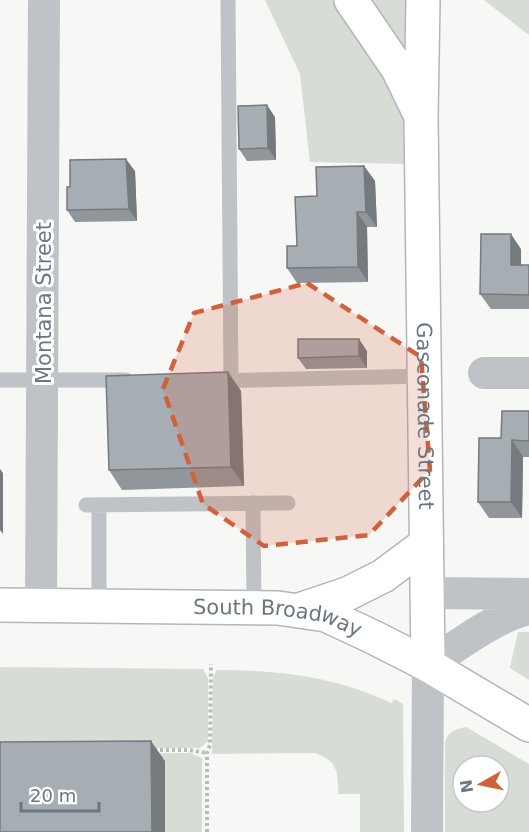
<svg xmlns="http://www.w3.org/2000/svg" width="529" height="832" viewBox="0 0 529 832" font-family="'DejaVu Sans',sans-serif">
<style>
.green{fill:#d7dcd5;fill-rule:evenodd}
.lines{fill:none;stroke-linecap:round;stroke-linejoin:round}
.secondary-casing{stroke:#b2b6bb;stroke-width:36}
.primary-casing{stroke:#b3b7ba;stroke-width:36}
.highway-casing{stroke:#b3b6b9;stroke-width:36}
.path{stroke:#b9bcbe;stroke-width:4;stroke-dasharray:3 3;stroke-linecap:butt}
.lane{stroke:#bfc3c6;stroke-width:15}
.street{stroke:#bfc3c6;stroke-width:32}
.secondary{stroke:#fff;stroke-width:33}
.primary{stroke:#fff;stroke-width:33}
.highway{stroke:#fff;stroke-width:33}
.wall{fill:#90969a}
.shaded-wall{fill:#757a7d}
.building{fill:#a7aeb3;stroke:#757a7d;stroke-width:1.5}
.marked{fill:#d1613c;fill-opacity:0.2;stroke:#d1613c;stroke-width:4.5;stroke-dasharray:12 8;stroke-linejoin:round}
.labels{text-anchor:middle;stroke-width:6;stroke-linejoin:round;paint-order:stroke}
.street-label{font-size:21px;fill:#6a7783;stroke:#fff}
</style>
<rect width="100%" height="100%" fill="#f7f7f5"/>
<path class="green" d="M265,0h70l55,77 16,36 3,51 -99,-2 -10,-88z
M360,0h52v64z
M484,0h45v35z
M518,632h11v48l-19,-12z
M0,667l203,2 5,9v63l-8,7h-200z
M217,670c60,0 119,6 174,33l4,-4 8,5 1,128h-44v-38h-22c0,-22 0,-33 -23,-41l-103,1 1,-77z
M466,727l63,37v68h-84v-90c4,-11 10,-13 21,-15zM463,766h36v36h-36z
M190,753l12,5v74h-37v-71l-165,-7z"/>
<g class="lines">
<g class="secondary-casing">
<g id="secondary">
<path id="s1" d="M423,0l-2,116 7,549"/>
</g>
</g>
<g class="primary-casing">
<g id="primary">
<path id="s2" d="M0,605l278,3 48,7 47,22 55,28 101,60"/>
<path d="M299,610l48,-16 36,-18 43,-32"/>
</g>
</g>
<g class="highway-casing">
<path id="highway" d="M351,0l47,69 23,47"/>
</g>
<path class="path" d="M154,750h35l18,3
M207,832v-79l3,-8 1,-81"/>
<path class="lane" d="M228,0l3,381
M0,380h126
M213,381l211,-5
M253,503l1,104
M86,505l202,-2
M99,606v-101"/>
<path class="street" d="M484,373h45
M426,593l103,1
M41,605l3,-605
M427,832l1,-167c28,-18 68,-49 101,-56"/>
<use href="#secondary" class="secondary"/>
<use href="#primary" class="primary"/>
<use href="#highway" class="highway"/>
</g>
<path class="wall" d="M275,117l1,43 -29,1 -8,-12z
M364,166l11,15 2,46h-10l1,55 -71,1 -10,-15 30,-72z
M135,171l2,50 -62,1 -8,-12 3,-23z
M521,249v16h8v44h-38l-11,-15z
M367,351v17l-61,1 -8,-11z
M228,372l13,19 3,95 -122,4 -13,-20z
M529,411v46h-6l-1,61h-33l-11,-16 23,-64z"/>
<path class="shaded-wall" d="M267,105l8,12 1,43 -8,-12z
M126,159l9,12 2,50 -8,-12z
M364,166l11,15 2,46 -11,-15z
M357,212l10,15 1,55 -10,-15z
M511,234l10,15v30l-10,-14z
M359,339l8,12v17l-8,-12z
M228,372l13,19 3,95 -13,-19z
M512,440l11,17 -1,61 -11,-16z
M0,469l3,4v61l-3,-4z
M151,741l14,20v71h-13z"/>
<path class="building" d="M267,105l1,43 -29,1 -1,-43z
M126,159l3,50 -62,1v-23h3v-27z
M364,166l2,46h-9l1,55 -71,1v-22h10l-2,-49 22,-1 -1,-29z
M481,234h30v31h18v30l-49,-1z
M298,339h61v17l-61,2z
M228,372l3,95 -122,3 -3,-94z
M502,411h27v30l-17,-1 -1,62h-33l1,-64h22z
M151,741l1,91h-152v-90z"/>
<path class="marked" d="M307,283l114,74 9,113 -61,65 -105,11 -61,-42 -40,-115 31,-76z"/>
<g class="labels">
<g class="street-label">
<text transform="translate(44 303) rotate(-90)" y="7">Montana Street</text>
<text dy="7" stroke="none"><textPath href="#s1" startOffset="416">Gasconade Street</textPath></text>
<text dy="7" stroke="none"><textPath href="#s2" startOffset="279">South Broadway</textPath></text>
</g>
</g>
<g transform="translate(481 784) rotate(261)"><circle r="28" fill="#ffffff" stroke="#c3c9cd" stroke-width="1.5"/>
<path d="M0-4.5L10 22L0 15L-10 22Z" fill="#d1613c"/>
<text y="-9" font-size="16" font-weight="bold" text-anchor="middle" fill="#6a7783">N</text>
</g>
<path d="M21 802v9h78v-9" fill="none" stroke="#6a7783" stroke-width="3"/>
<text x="30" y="802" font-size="18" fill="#6a7783" stroke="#ffffff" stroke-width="4.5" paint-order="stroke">20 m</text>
</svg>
